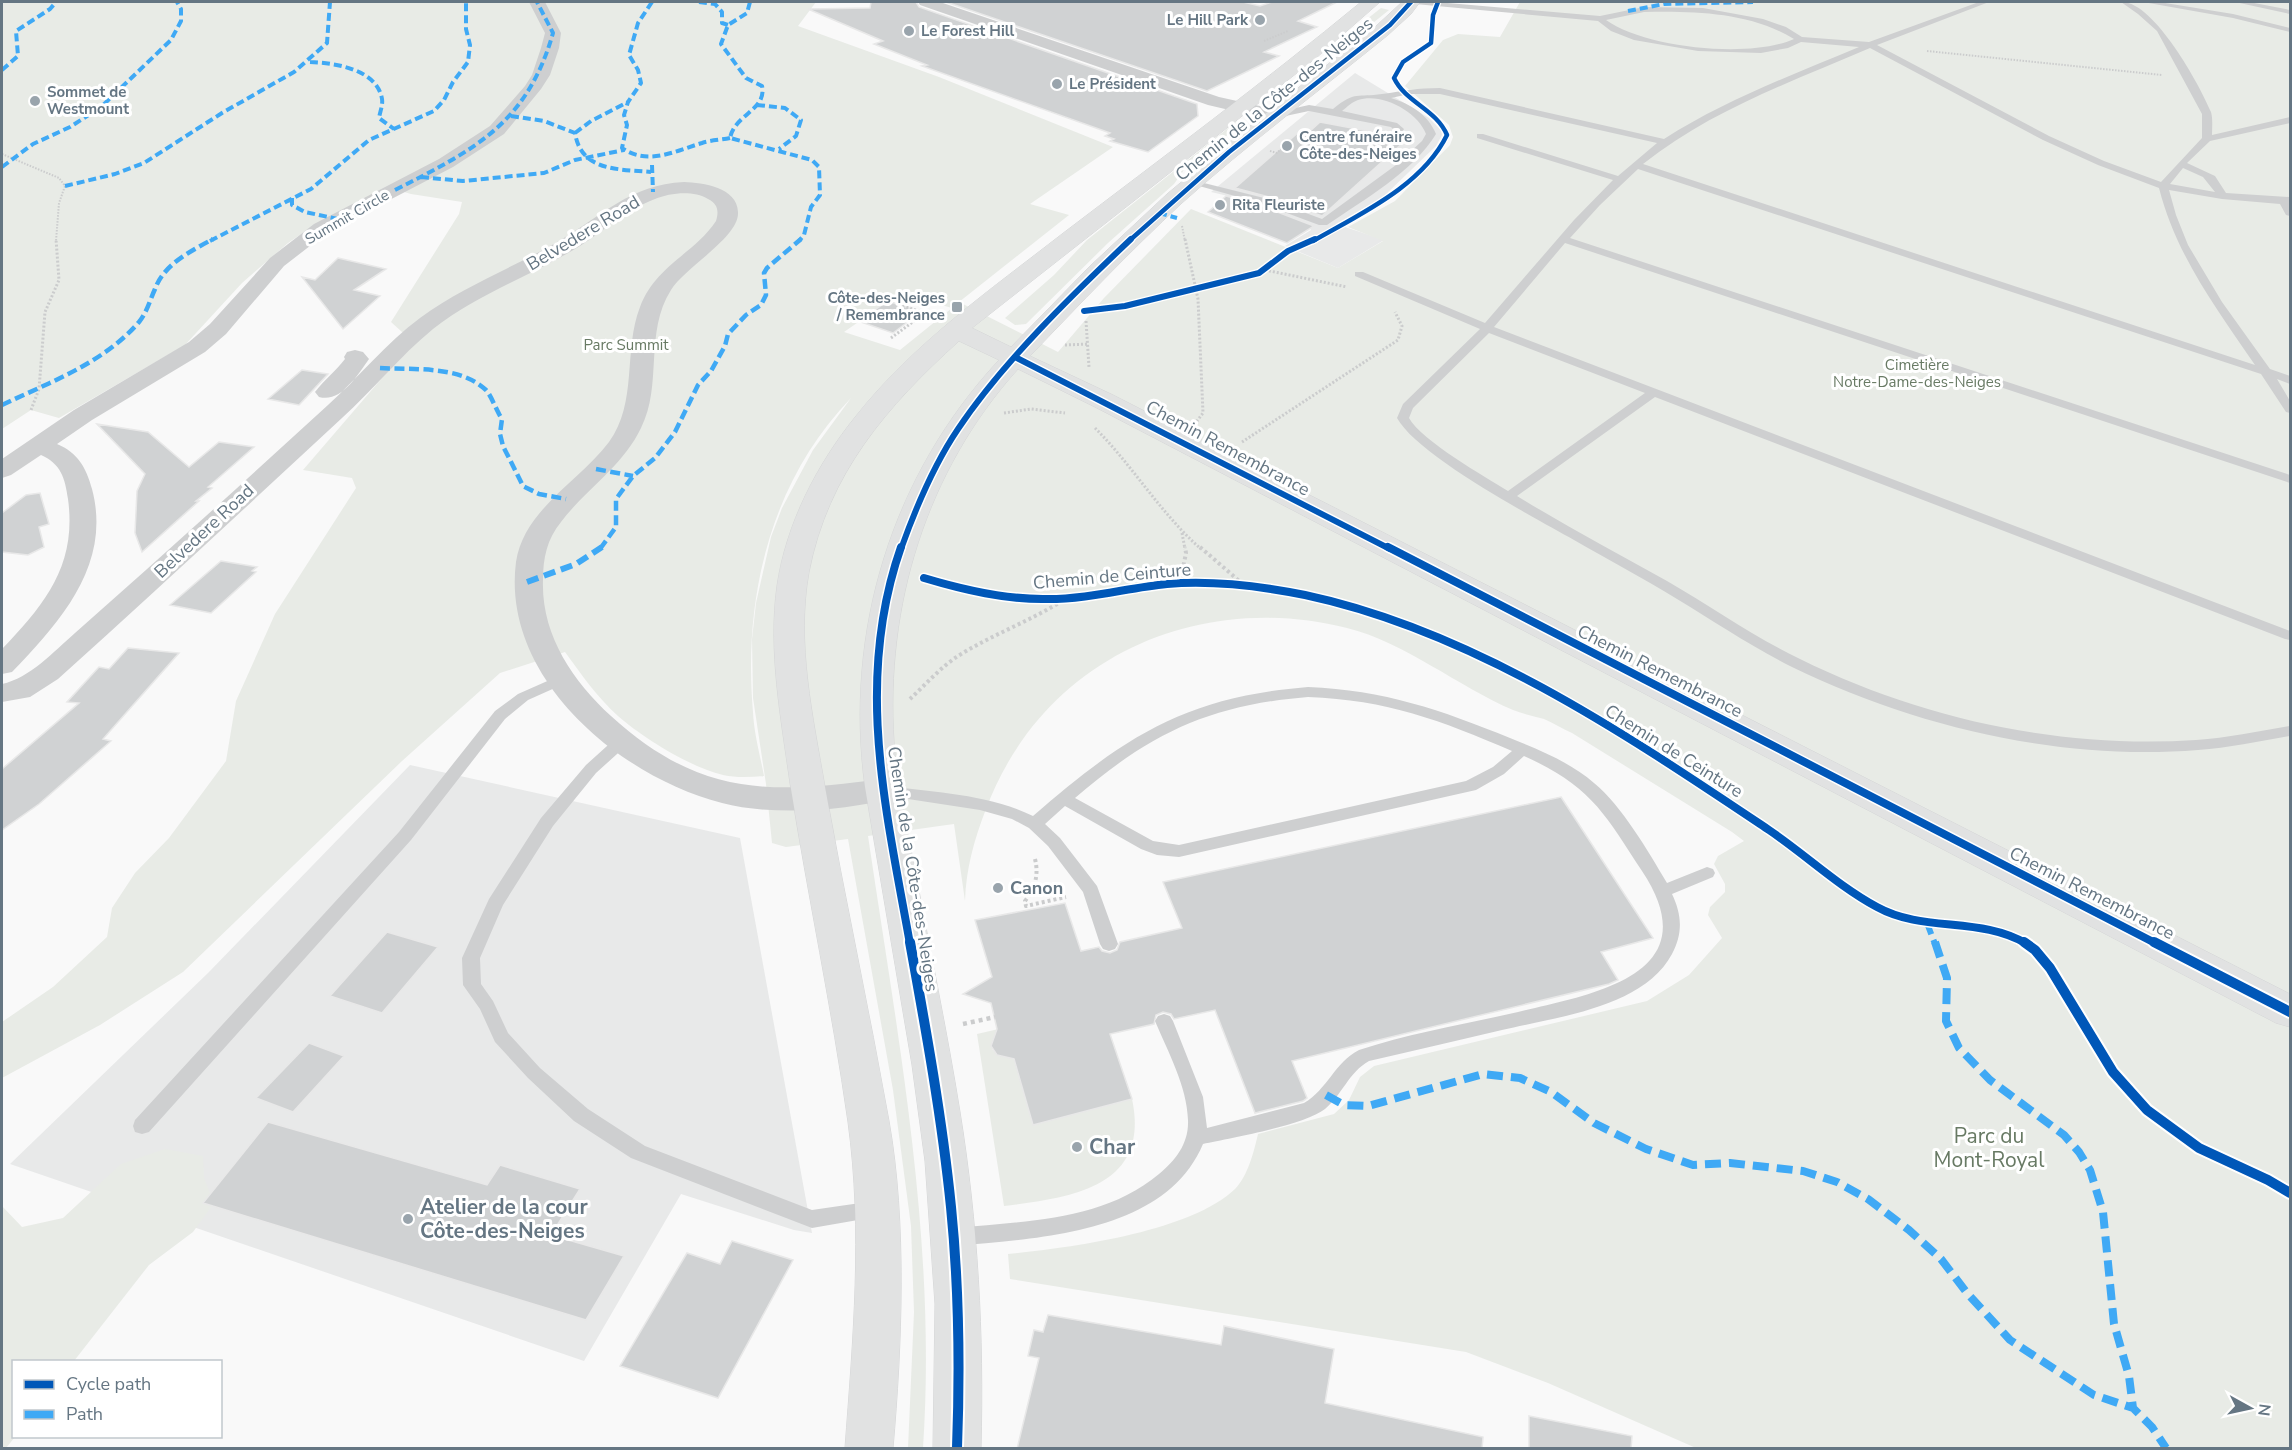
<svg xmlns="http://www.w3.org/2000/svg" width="2292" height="1450" viewBox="0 0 2292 1450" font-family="'Nunito Sans',sans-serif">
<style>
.built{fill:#e8e9e9}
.green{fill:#e8ebe6;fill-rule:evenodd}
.building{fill:#d0d2d3;stroke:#e8e8e8;stroke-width:1.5}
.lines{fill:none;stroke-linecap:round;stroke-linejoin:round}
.secondary-casing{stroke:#d5d6d7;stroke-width:1}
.path-far3{stroke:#cbcccd;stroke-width:2;stroke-dasharray:1.5 1.5;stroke-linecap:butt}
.path-far2{stroke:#cbcccd;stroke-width:3;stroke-dasharray:2 2;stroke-linecap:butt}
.path-far1{stroke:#cbcccd;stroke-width:4;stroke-dasharray:3 3;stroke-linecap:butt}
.path{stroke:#cbcccd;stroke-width:4.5;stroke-dasharray:4 4;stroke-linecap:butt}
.lane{fill:#cecfd0;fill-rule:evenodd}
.street{fill:#cecfd0;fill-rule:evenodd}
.secondary{fill:#e1e2e2;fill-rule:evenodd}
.quiet-far3{stroke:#3fa9f5;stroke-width:4;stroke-dasharray:8 4;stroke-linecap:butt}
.quiet-far2{stroke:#3fa9f5;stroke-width:4.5;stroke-dasharray:10 4.5;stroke-linecap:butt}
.quiet-far1{stroke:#3fa9f5;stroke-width:6;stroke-dasharray:12 6;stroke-linecap:butt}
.quiet{stroke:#3fa9f5;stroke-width:8;stroke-dasharray:16 8;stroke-linecap:butt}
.cycleway-far3-casing{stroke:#fff;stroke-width:7}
.cycleway-far2-casing{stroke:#fff;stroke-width:9}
.cycleway-far1-casing{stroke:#fff;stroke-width:11}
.cycleway-casing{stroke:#fff;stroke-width:14}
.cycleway-far3{stroke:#0057b8;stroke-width:4.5}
.cycleway-far2{stroke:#0057b8;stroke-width:6}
.cycleway-far1{stroke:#0057b8;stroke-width:8}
.cycleway{stroke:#0057b8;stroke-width:10}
.poi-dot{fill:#99a4ac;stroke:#fff;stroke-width:2}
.labels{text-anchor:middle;stroke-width:6;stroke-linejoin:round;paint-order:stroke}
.far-poi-label{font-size:15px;font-weight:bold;fill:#657683;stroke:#fff;text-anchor:start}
.far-street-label{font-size:15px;fill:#657683;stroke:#fff}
.far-park-label{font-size:15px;fill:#687a64;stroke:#fff}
.street-label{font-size:18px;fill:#657683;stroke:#fff}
.poi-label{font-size:18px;font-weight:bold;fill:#657683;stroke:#fff;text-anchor:start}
.near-park-label{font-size:21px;fill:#687a64;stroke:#fff}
.near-poi-label{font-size:21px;font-weight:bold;fill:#657683;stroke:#fff;text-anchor:start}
</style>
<rect width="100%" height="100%" fill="#f9f9f9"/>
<path class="built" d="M1355,73l74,45 12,12 1,5 -6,11 -54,52 -46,26 48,16 -46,28 -53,-22 26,-16 -1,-2 -82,-32 -17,-4z
M410,765l330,73 72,395 -18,-3 -113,-36 -97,167 -574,-197 198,-191z"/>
<path class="green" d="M2,2h814l-18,24 141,51 174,70 -83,57 39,11 -110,87 99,50 46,-54 87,-89 147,59 45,-27 -35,-14 47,-26 55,-56 3,-8 -4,-12 -44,-39 38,-46 15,-6 42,3 20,-35h770v1446h-594l-148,-65 -82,-31 -456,-73 -2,-25c61,-6 182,-22 227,-65 13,-13 19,-38 23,-55l76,-20 15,-14 11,-23 14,-11 273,-65 42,-26 33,-37 -14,-23 2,-8 15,-15v-8l-11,-20 4,-8 26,-15 -12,-9 -160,-99c-9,-4 -19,-10 -28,-14 -10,-3 -21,-5 -31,-9 -54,-23 -109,-68 -166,-82 -152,-38 -305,32 -361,181 -12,31 -20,60 -21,92l-11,-77 -86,12c30,203 69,406 55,612h-15l6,-136 -3,-86 -18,-136 -45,-251 -62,8 -14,-4 -6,-59 -13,-86 -1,-59 4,-36 15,-66 11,-29 31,-58 38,-52c-81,84 -108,200 -98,314 1,21 7,43 11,64 -14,1 -27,2 -41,-1 -33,-8 -80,-37 -105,-59 -21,-19 -37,-42 -53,-64l-65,21 -98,88 -219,211 -83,53 -98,53v-56l51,-35 54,-50 5,-29 23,-35 34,-35 57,-77 10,-60 39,-87 81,-126 -4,-10 -49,-8 110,-128 -22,-20 68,-108 3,-12 -51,-8 -24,-7 -80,43 -19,13 -46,40 -57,62 -126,73 -28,-8 -29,19zM900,293l52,15 -52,42 -56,-18z
M1381,8l8,2 -63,51 -4,-1 7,-11z
M1237,121l6,2 -57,44 -12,17 -66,59 -82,81 -11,1 -10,-7 49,-43 33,-35z
M1003,1028l-9,11 -2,10 7,7h15l19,68 99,-25c19,89 -62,99 -128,107l-27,-172z
M165,1149l38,7 1,22 10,25 -21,29 -44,33 -75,96 -60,1 1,75 -9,11h-4v-242l20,21 41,-9 58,-54z"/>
<path class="building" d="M871,2h45l3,5 278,97 1,12 -50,36 -38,-11 4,-2 -9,-3 5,-3 -188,-67 5,-1 -53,-21 9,-3 -75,-32 62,-1z
M946,2h297l17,4 12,-4h65l-39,19 19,6 -53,25 15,4 -72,35z
M1320,122l69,13 -3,3 2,2 9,3 4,-2h4l-83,75 -53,-19 -34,-9 66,-58 8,2z
M1226,196l33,9 55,21 -27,17 -79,-31z
M338,258l48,11 -32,21 26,6 -37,33 -41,-52 13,3z
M888,301l33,11 -28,21 -35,-12z
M302,370l26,4 -29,31 -31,-6z
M97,424l51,8 41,35 30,-25 35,5 -46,40 4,1 -16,13h3l-57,51 -7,-19 2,-42 8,-17z
M40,493l9,31 -10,3 5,20 -16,8 -26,-3v-39l24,-18z
M221,561l36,6 -5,4 4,1 -45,41 -41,-8z
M128,648l51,5 -76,86 8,2 -72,63 -37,26v-61l77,-66 -12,-1 32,-35 10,2z
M1561,797l92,141 -52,14 17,28 -9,4 -317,77 15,37 -4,3 -48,12 -40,-103 -41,9 -3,-5 -8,-2 -7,3 -2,9 -44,10 22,65 -99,26 -19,-66 -17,-4 -6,-9 6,-17 -6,-26 -28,-9 29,-17 -17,-57 90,-17 16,48 18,-4 3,4 8,2 7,-3 3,-8 62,-14 -19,-46z
M387,932l51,15 -56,66 -52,-17z
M309,1043l35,13 -51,56 -37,-14z
M268,1122l219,63 13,-20 80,24 -29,46 73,21 -38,64 -383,-117z
M732,1241l61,19 -75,138 -98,-32 67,-113 33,11z
M1048,1315l173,30 3,-19 110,23 -9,54 158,34 -1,12h-465l22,-91 -11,-2 6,-26 9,2z
M1529,1416l103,20 -1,13h-102z"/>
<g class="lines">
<g class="secondary-casing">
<path id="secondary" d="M1361,2h19l-64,56 -344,270 39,19 78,-80 78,-73 55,-46 153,-121 27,-25h18l-9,12 -23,21c-69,56 -140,109 -206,168 -53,49 -102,101 -152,153l83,39 1177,599v33l-14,-4 -1181,-616 -77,-38c-92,102 -133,237 -124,373 2,43 13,85 21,128 15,80 32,161 45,242 18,112 24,223 21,336h-48l2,-144 -10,-143 -13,-96 -47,-278c-21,-156 27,-312 134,-427l-40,-19c-72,65 -131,133 -150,231 -13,71 4,145 16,215 20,112 44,222 64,334 18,102 13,224 4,327h-48c8,-108 18,-217 3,-326 -16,-113 -40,-226 -58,-339 -9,-65 -22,-132 -13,-197 9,-62 40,-122 79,-170 57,-72 134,-126 206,-182 100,-76 202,-152 299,-232z"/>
</g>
<path class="path-far3" d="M1264,41l24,-10
M1927,51l235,24
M1270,151l7,2 3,-3
M2,154l57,24 6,8 -6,17 -3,38
M1182,226l3,15"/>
<path class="path-far2" d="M1185,239l13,60 5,114 -6,8
M1265,270l82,17
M907,304l-4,2 22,7
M1086,321l3,46
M891,338l38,-28
M1065,345l23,-1
M31,410l8,-21 6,-77 14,-32 -3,-41
M1004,413l27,-4 34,4
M1095,428c38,38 66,86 106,121
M1242,442l156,-102 4,-14 -7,-14
M1182,533l3,16"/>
<path class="path-far1" d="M1200,547l45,39
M1180,583l6,-30 -1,-6
M910,699c15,-14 31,-32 48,-43 35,-22 73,-35 107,-57
M1035,859c4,16 0,29 -10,42l1,5 40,-9"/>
<path class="path" d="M963,1024l32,-7"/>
<path class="lane" d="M1411,2h25l164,14 44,-9 59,1 60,11 23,8 16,10 67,5 110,-40h10l-112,43 172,91 55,25 57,21 41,-44v-24l-45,-83 -19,-17 -17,-12c32,-2 79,83 90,110 2,7 1,16 1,23l78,-18v6l-80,18 -23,22 28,13 11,17 64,4v19l-4,-1 -6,-11 -58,-5 -53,-9 7,25 12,30 34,57 48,67 20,7v8l-13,-5 13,22v12l-4,-1 -25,-38 -623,-205 -38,36 -30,33 720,237v8l-725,-240 -71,84 796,304v9l-5,-1 -630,-242 -138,99c49,30 100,57 150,85 45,26 87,56 133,78 122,60 260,90 396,81 32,-2 63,-9 94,-14v10c-30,5 -61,12 -92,14 -139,11 -282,-23 -406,-83 -40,-20 -77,-45 -115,-68 -34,-21 -68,-39 -103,-59 -41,-23 -156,-84 -177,-122l6,-14 77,-75 -125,-53v-4h8l122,51 89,-103 39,-40 -136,-42v-4h6l135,42 39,-33 -217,-49h-31l-18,4c19,6 37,16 45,36 -22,37 -74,67 -109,91h-8l-59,-22 -68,-19v-4l76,19 54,20 74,-54 26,-24 4,-7c-8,-22 -44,-42 -68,-34 -6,2 -11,7 -16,11l55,12 7,6 -6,12 -8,-2 4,-9 -3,-3 -82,-16 -33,7 -5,-3 2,-2 36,-8 24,4c23,-19 24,-11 49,-15 22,-3 35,-6 58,-6l224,51c61,-39 128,-64 195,-92l-58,-5 -13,6 -27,5 -63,-2 -64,-11 -23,-9 -13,-10 -183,-17zM1644,12c50,-1 106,0 150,27 -44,20 -149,9 -188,-19zM1870,48l173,92 55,25 61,23c17,67 57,120 96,177l-612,-201c68,-54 148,-82 227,-116zM2183,168l20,9 12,15 -45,-8zM1489,333l156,60 -137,98c-24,-15 -86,-50 -99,-73l4,-10z
M2143,2h16l74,12 57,14v4l-57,-14z
M2235,2h14l41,8v4z
M561,675l5,2 2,3 -2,3 -38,17 -23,19 -94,121 -262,292 -7,2 -7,-2 -2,-6 2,-6 264,-288 96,-121 23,-17z
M1308,687c76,3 133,23 202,51 29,12 60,24 84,45 28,23 54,68 73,100l40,-16 6,2 2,4 -2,4 -41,17c10,21 11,39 0,60 -29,54 -116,63 -170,76 -44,10 -88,21 -133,31 -20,11 -27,34 -44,48 -20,16 -94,29 -122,35 -38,90 -165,94 -247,102l-7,-3 -3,-6 3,-6 7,-3c70,-7 147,-7 203,-54 17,-14 30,-31 29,-54 -1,-34 -20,-68 -33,-99l3,-5 6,-2 6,2 3,5 30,76 4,31 97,-25c23,-13 31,-41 55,-53 51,-17 107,-26 159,-38 75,-18 193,-37 124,-141 -38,-58 -51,-85 -118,-115l-20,18 -28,16 -297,67 -22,-2 -16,-6 -76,-43 -20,18 15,14 37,48 21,58 -3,5 -6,2 -6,-2 -3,-5 -17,-52 -35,-46 -19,-18 -17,-9 -32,-9 -98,-15 -6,-1 -2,-4 2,-4 6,-1c51,8 104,8 151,31 91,-79 152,-119 275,-129zM1308,697c79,3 132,23 204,54l-19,16 -27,14 -287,64 -26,-4 -78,-43c74,-64 134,-93 233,-101z
M622,736l8,5 -3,4 -31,28 -43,53 -50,79 -23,53 1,26 12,17 15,32 32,35 48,41 57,37 167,64 62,-9 7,3 3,6 -3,6 -69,12 -181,-70 -57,-37 -46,-43 -33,-36 -15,-33 -17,-24 -1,-27 27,-59 52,-81 45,-53 31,-28z"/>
<path class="street" d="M529,2h16l16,31 -2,15 -9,27 -9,14 -37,45 -51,33 -125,65 -44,34 -58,68 -21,18 -113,68 -35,24c21,9 29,23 35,45 20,75 -31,132 -80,183l-10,2v-25c43,-45 75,-84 66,-150 -3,-21 -7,-35 -27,-44l-30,20 -9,3v-19l72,-49 115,-68 21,-18 60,-66 44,-34 125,-65 51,-33 35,-40 7,-11 9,-27 4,-15z
M918,2h22l279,95 63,14 3,4 -3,4 -6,2 -68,-16 -288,-100z
M684,182c19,1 53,5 54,30 2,25 -54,56 -67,78 -27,42 -8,95 -30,138 -18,38 -55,61 -80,94 -14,17 -18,36 -18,58 -2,54 29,100 68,136 89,81 159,78 271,63l11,3 5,8 -5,8c-47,13 -123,18 -171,5 -102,-26 -221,-125 -206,-241 8,-53 64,-81 93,-120 29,-40 14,-91 31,-135 16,-42 54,-53 76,-86 3,-10 2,-17 -8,-22 -15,-9 -38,-6 -53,0 -30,11 -53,34 -80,50 -47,28 -99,46 -142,80 -33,27 -60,61 -91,89 -94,87 -188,175 -284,261l-28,18 -28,5v-18c28,-6 51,-32 73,-51 85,-75 169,-151 253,-228 31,-28 58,-62 92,-87 43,-32 93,-50 139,-77 44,-26 71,-56 125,-59z
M355,350l8,2 6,7c-12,17 -28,44 -50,38l-4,-5c9,-12 21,-21 30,-33l-1,-2 3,-5z"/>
<use href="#secondary" class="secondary"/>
<path class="quiet-far3" d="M652,2l-14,21 -9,32 9,15 3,13 -13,19 -4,13 3,10 -5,23c26,18 53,3 80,-5 9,-3 19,-3 28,-5
M699,2l16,2 7,8v11l6,2
M750,2l-3,11 -19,12 -7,19 25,34 16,8c5,24 -27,28 -32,52l82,22 7,7 1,28 -9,12 -7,28 -5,6
M1628,11l36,-7 89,-2
M310,62c25,1 67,7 72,37 1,6 -2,13 -3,19l15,11
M2,70l16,-14 -2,-25 34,-22 6,-7
M757,105l28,3 16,12 -5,16 -17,13
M511,116l33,5 31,12c6,39 45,36 76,39
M575,133l16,-12 37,-19
M652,165l1,27
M2,167l31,-23 37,-17 31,-20 70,-67 10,-19v-12l-4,-7
M421,177l42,4 81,-8 31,-13 49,-10
M65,186l50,-12 29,-11 78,-50 72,-41 33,-29 3,-41
M395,190c79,-40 132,-66 158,-157l-16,-31
M292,198v7l13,7 33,7
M1159,213l18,5
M210,241l101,-52 58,-49 65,-29 10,-11 9,-18 15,-20 2,-17 -4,-16v-27"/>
<path class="quiet-far2" d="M380,368c34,2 79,-3 106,22 5,5 11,22 16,29l-2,15 3,12 20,40 16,8 27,5
M2,405c48,-23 102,-42 137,-83 8,-10 11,-22 16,-33 9,-25 36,-38 58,-50
M596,469l37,7
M600,549l16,-22v-28l17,-23 22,-18 20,-26 23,-47 13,-14 14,-25 3,-12 18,-19 15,-10 5,-10 -2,-22 3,-5 34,-29"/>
<path class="quiet-far1" d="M527,582l49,-18 26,-17
M1927,923l8,21"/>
<path class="quiet" d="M1935,942l12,36 -1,43 13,27 31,32 74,55 15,17 11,18 13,42 11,112 15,52 4,32
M1326,1095l18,10 24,1 115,-32 37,4 31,14 43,31 52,26 47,16 37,-2 73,8 34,11 31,17 41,31 32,29 26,34 43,47 84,55 39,13 19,19 14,21"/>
<g class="cycleway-far3-casing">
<path id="cycleway-far3" d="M1129,241l100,-89 161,-127 21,-23
M1313,241c47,-27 109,-55 134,-106 -11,-26 -41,-32 -53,-57l9,-16 28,-19 2,-28 5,-13"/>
</g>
<g class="cycleway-far2-casing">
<path id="cycleway-far2" d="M1084,311l41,-5 134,-33 29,-22 27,-12
M1015,357l375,192
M901,549c15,-42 32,-83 57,-120 45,-67 114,-134 173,-190"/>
</g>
<g class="cycleway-far1-casing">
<path id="cycleway-far1" d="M901,547c-47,134 -15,263 9,397
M1388,547l769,397
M924,578c40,12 82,22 124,21 41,0 79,-11 119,-15 46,-4 93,2 138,11 169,36 322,140 464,235 37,25 69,56 108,77 47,26 103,9 150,37"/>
</g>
<g class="cycleway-casing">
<path id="cycleway" d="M910,942c16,88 32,176 41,265 8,80 9,161 6,241
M2024,942l11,8 15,18 63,104 34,38 52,38 69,32 22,13
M2154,942l136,70"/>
</g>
<use href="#cycleway-far3" class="cycleway-far3"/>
<use href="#cycleway-far2" class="cycleway-far2"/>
<use href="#cycleway-far1" class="cycleway-far1"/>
<use href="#cycleway" class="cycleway"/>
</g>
<g class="poi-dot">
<circle cx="1260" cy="20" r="6"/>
<circle cx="909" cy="31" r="6"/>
<circle cx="1057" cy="84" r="6"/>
<circle cx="35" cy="101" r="6"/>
<circle cx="1287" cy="146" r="6"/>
<circle cx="1220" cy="205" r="6"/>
<rect x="951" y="301" width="12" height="12" rx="3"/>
<circle cx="998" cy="888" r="6"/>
<circle cx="1077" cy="1147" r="6"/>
<circle cx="408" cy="1219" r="6"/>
</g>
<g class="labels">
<g class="far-poi-label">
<text x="1248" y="25" text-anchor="end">Le Hill Park</text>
<text x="921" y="36">Le Forest Hill</text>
<text x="1069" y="89">Le Président</text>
<text x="47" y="97">Sommet de<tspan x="47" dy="17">Westmount</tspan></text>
<text x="1299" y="142">Centre funéraire<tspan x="1299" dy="17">Côte-des-Neiges</tspan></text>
<text x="1232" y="210">Rita Fleuriste</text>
<text x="945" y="303" text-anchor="end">Côte-des-Neiges<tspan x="945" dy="17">/ Remembrance</tspan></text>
</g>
<g class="far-street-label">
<text transform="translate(347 217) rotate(-30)" y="5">Summit Circle</text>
</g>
<g class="far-park-label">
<text x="626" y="350">Parc Summit</text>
<text x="1917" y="370">Cimetière<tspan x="1917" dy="17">Notre-Dame-des-Neiges</tspan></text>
</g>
<g class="street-label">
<text transform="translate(1274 99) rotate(-39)" y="6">Chemin de la Côte-des-Neiges</text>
<text transform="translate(583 233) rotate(-31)" y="6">Belvedere Road</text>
<text transform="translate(1228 448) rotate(28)" y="6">Chemin Remembrance</text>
<text transform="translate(204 531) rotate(-43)" y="6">Belvedere Road</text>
<text transform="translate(1112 576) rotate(-5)" y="6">Chemin de Ceinture</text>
<text transform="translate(1660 671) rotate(27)" y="6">Chemin Remembrance</text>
<text transform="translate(1674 751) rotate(32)" y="6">Chemin de Ceinture</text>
<text transform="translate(913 869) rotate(81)" y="6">Chemin de la Côte-des-Neiges</text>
<text transform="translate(2092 893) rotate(27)" y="6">Chemin Remembrance</text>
</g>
<g class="poi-label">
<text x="1010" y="894">Canon</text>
</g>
<g class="near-park-label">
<text x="1989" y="1143">Parc du<tspan x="1989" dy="24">Mont-Royal</tspan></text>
</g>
<g class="near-poi-label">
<text x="1089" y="1154">Char</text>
<text x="420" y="1214">Atelier de la cour<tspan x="420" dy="24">Côte-des-Neiges</tspan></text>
</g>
</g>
<rect width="2292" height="1450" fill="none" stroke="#657683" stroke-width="6"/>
<rect x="12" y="1360" width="210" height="78" fill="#ffffff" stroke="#c1c8cd" stroke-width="1.5"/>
<rect x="24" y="1380" width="30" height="9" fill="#0057b8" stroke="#c1c8cd" stroke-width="1.5"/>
<text x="66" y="1390" font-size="18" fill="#657683">Cycle path</text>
<rect x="24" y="1410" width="30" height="9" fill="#3fa9f5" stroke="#c1c8cd" stroke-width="1.5"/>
<text x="66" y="1420" font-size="18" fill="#657683">Path</text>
<g transform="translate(2250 1408) rotate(98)" stroke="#ffffff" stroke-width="4.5" paint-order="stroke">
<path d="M0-4.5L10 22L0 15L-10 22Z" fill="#657683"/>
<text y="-9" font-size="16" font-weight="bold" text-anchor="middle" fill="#657683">N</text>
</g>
</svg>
